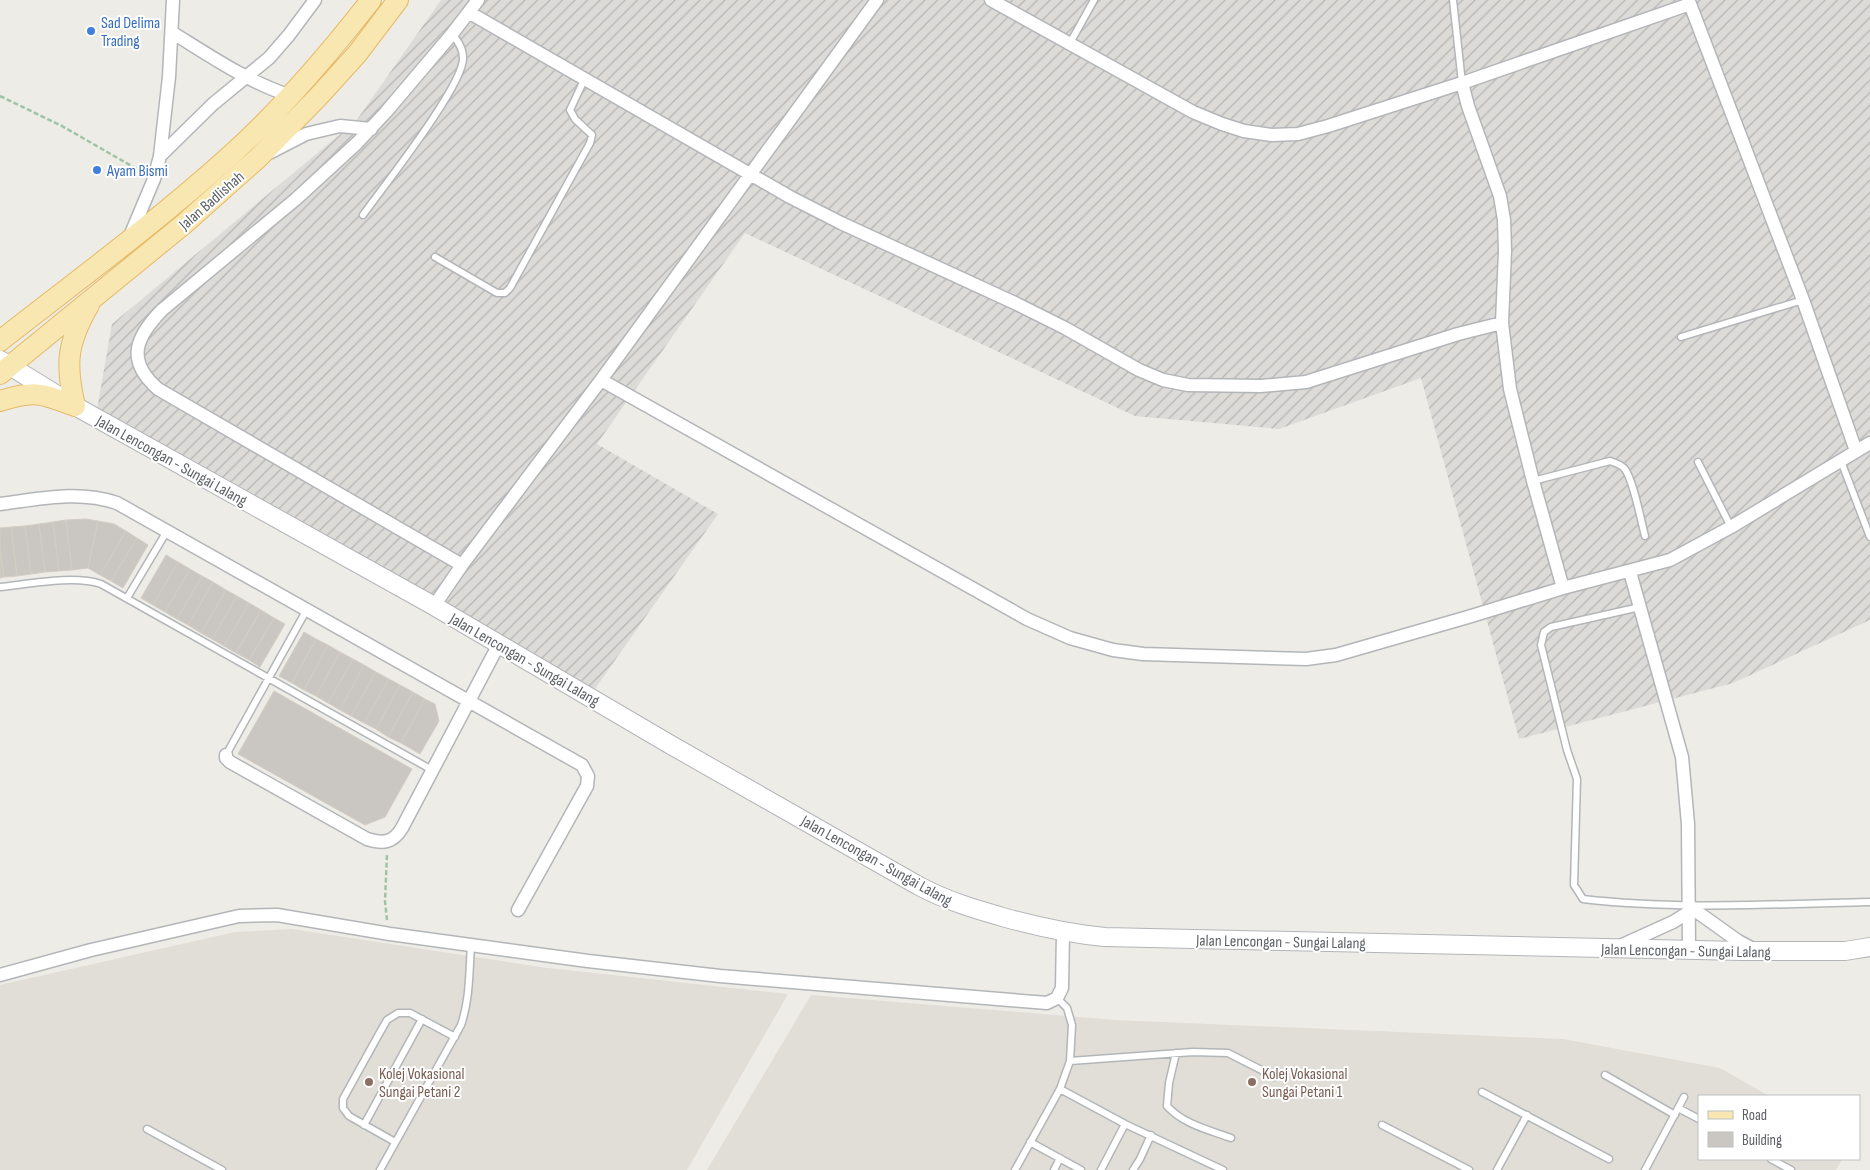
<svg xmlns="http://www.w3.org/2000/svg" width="1870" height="1170" viewBox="0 0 1870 1170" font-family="'Sofia Sans Condensed',sans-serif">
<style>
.industrial{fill:url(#industrial-furrows)}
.education{fill:#e1ddd7}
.building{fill:#cac7c2;stroke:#d3cdc4}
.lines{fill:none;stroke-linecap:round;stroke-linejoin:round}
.lane-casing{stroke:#b3b6b9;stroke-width:9}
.street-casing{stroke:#b3b6b9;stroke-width:15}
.secondary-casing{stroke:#b2b5b9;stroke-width:20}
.primary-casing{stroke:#e6b967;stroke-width:22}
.path{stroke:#9ec4a6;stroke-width:2.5;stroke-dasharray:5 2.5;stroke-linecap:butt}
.lane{stroke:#fff;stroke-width:6}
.street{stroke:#fff;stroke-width:12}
.secondary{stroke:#fff;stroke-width:18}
.primary{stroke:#f8e7b0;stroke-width:20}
.shop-dot{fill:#3f7fe0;stroke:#fff;stroke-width:2}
.education-dot{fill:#8d6e63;stroke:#fff;stroke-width:2}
.labels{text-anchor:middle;stroke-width:4;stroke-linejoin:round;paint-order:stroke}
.shop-label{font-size:16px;fill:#366cbe;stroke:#fff;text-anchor:start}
.street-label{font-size:16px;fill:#5d6165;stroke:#fff}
.education-label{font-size:16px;fill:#785e54;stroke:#fff;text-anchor:start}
</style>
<defs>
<pattern id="industrial-furrows" width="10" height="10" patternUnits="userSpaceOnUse" patternTransform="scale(1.25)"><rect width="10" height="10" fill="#dddbd8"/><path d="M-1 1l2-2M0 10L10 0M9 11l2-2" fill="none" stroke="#b6b5b3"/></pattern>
</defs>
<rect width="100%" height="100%" fill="#eeece6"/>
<path class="industrial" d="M441,0h1429v620l-137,63 -214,56 -98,-361 -142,51 -144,-13 -390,-183 -148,211 121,70 -131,186 -491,-285 16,-91 244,-203z"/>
<path class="education" d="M292,929l256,39 240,26 -101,176h-687v-185l235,-53z
M811,995l304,25 448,19 157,29 49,28h-70v63h143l-6,11h-1129z"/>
<path class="building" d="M86,519l12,2 -10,47 -16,2 -6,-50z
M66,520l6,50 -13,1 -6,-49z
M98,521l16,3 12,7 -26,44 -12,-7z
M53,522l6,49 -14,1 -6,-48z
M39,524l6,48 -14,2 -6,-48z
M25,526l6,48 -14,2 -6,-49z
M11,527l6,49 -13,1 -4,-28v-21z
M126,531l11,7 -26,43 -11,-6z
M137,538l11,7 -25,43 -12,-7z
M0,549l4,28 -4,1z
M166,555l12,7 -25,43 -12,-7z
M178,562l12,7 -25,43 -12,-7z
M190,569l12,7 -25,43 -12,-7z
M202,576l11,6 -25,43 -11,-6z
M213,582l13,8 -25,43 -13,-8z
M226,590l11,6 -25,43 -11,-6z
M237,596l12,7 -25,43 -12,-7z
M249,603l12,7 -25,43 -12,-7z
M261,610l13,8 -25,42 -13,-7z
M274,618l11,6 -25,43 -11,-7z
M304,632l12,7 -24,44 -13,-7z
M316,639l12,6 -24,45 -12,-7z
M328,645l12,7 -24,44 -12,-6z
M340,652l13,7 -25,44 -12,-7z
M353,659l11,6 -24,45 -12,-7z
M364,665l12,7 -25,44 -11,-6z
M376,672l13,7 -25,44 -13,-7z
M389,679l11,6 -24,44 -12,-6z
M400,685l13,7 -25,45 -12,-8z
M274,691l138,78 -27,48 -20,8 -127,-71z
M413,692l12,7 -24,44 -13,-6z
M425,699l10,5 4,17 -19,33 -19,-11z"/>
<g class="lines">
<g class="lane-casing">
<path id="lane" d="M1453,0l9,83
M1070,43l24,-43
M363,215c20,-28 101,-130 100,-157 0,-10 -5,-17 -11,-24
M435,257l62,36h8l5,-5 80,-145 2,-8 -17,-16 -5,-9 15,-32
M1681,337l122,-37
M1841,461l29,76
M1698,462l33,65
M1533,481l77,-20c5,2 10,3 14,7 9,10 17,53 21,68
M0,587c29,-3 74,-12 101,-3l331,186
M127,598l40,-67
M1640,607l-89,20 -7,5 -3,13 26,105 10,29 -3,106 9,14c95,11 191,5 287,3
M226,755l80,-144
M1176,1053l-7,30 -2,23c16,18 42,24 64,32
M1070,1061l123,-9 35,1 47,24
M1605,1075l70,40
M1060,1089l65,35 98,46
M1482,1092l127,67
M1678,1108l21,11
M364,1125l58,-106
M1382,1125l87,45
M147,1129l75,41
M395,1142l-46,-26 -6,-8v-9l36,-65 8,-14 11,-7h12l45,24
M1030,1142l51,28
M1771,1159l20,11
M380,1170l81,-145c9,-26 8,-53 10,-79
M1015,1170l45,-81 10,-28 2,-36 -5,-17 -10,-10
M1054,1170l6,-12
M1101,1170l24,-46
M1133,1170l7,-11 11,-24
M1497,1170l30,-55
M1645,1170l39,-73"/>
</g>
<g class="street-casing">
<path id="street" d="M991,0l202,112 29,12 22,7 28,4 26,-1 30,-8 134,-43 228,-79 113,296 53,151
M470,13l320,184 51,26 176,81 48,24 74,42 24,10 25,5 73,1 45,-4 152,-48 44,-11
M173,33c37,23 75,49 118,63
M1462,83l6,23 32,90 4,24 1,31 -3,72 8,66 23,92 30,107
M271,152l35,-18 34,-8 31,3
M160,156l53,-52 56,-46 20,-23 26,-35
M130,236l24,-57 6,-23 9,-79 4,-77
M601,380l426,239 43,19 43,12 30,4 163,5 30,-4 132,-38 95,-29 107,-28 61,-33 139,-84
M0,504c40,-5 78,-14 117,-1l465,262 6,11 -1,10 -69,124
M462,565l-304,-176c-33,-29 -22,-52 4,-79l134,-111 61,-56 29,-31 66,-78 26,-34
M1630,572l52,185 6,67 1,126
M434,606l28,-41 139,-185 276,-380
M226,755v3l4,4 137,77c16,5 26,4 35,-11l97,-184
M1689,906l49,35 17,9
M1620,946l53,-24 16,-10
M0,975l91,-25 148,-34 38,-1 113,19 198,27 132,15 327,27 10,-5 5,-10 1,-56"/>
</g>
<g class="secondary-casing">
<path id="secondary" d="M0,360l75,46 359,200 237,139 248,141c28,15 56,23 87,32 33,9 65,16 99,19l637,14h103l25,-4"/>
</g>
<g class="primary-casing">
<path id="primary" d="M0,341c78,-61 158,-120 231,-186 52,-47 97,-100 140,-155
M0,374l184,-150 74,-66 60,-61 39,-43 41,-54
M0,401c35,-11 41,-8 75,5
M75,406c-10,-42 -8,-63 14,-101"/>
</g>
<path class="path" d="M0,96l62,30 80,46
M387,920l-2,-19 2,-47"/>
<use href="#lane" class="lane"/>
<use href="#street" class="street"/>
<use href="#secondary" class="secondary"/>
<use href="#primary" class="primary"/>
</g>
<g class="shop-dot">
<circle cx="91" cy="31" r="5"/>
<circle cx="97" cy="170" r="5"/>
</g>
<g class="education-dot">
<circle cx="369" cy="1082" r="5"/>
<circle cx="1252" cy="1082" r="5"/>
</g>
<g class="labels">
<g class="shop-label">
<text x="101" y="28">Sad Delima<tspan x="101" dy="18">Trading</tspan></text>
<text x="107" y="176">Ayam Bismi</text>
</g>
<g class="street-label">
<text transform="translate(211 200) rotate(-41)" y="6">Jalan Badlishah</text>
<text transform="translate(172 460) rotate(29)" y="6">Jalan Lencongan - Sungai Lalang</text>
<text transform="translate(525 659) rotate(30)" y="6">Jalan Lencongan - Sungai Lalang</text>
<text transform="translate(877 860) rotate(29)" y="6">Jalan Lencongan - Sungai Lalang</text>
<text transform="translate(1281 941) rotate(1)" y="6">Jalan Lencongan - Sungai Lalang</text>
<text transform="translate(1686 950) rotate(1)" y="6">Jalan Lencongan - Sungai Lalang</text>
</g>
<g class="education-label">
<text x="379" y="1079">Kolej Vokasional<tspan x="379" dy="18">Sungai Petani 2</tspan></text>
<text x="1262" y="1079">Kolej Vokasional<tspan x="1262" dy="18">Sungai Petani 1</tspan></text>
</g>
</g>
<rect x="1698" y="1095" width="162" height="65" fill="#ffffff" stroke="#bec0c1"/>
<rect x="1708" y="1111" width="25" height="8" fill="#f8e7b0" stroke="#bec0c1"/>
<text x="1742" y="1120" font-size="15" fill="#5d6165">Road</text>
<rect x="1708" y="1132" width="25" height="15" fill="#cac7c2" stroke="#bec0c1"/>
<text x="1742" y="1145" font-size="15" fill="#5d6165">Building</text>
</svg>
